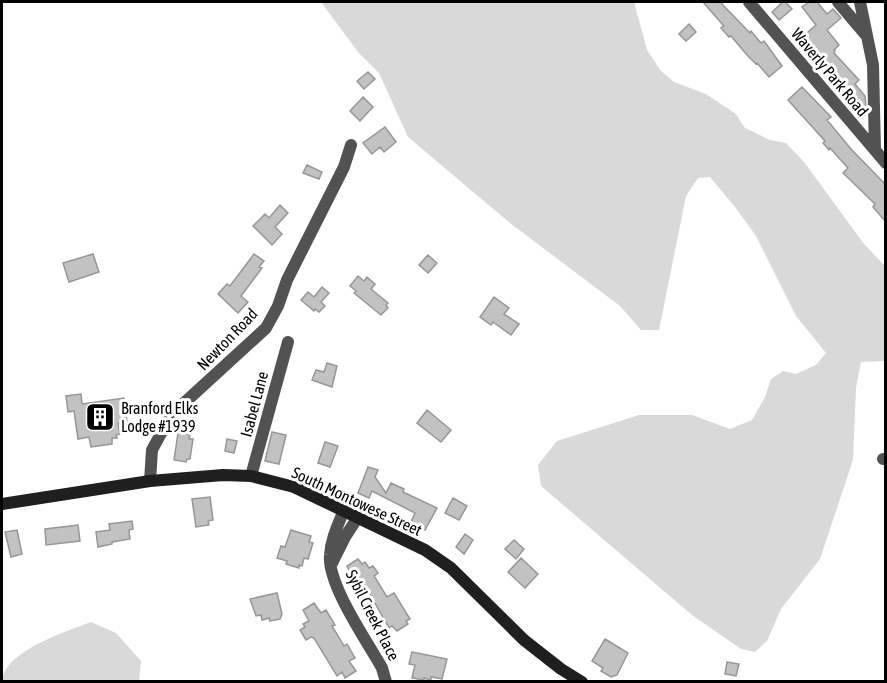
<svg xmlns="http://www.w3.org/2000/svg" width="887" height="683" viewBox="0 0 887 683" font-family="'Asap Condensed',sans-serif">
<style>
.green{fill:#d9d9d9}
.building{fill:#c2c2c2;stroke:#969696;stroke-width:1.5}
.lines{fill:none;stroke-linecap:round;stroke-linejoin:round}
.minor{stroke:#525252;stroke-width:12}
.secondary{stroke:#1f1f1f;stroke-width:12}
.labels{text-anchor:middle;stroke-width:6;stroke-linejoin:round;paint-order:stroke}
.street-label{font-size:16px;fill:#000;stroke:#fff}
.poi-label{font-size:16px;fill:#000;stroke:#fff;text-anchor:start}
</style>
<rect width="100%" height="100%" fill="#fff"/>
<path class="green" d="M321,2h313l13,48 14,21 13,11 32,12 30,20 9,14 25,12 16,3 18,19 60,82 21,22v95l-24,1 -5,26 -3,72 -33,99 -39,50 -14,32 -12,11 -14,-3 -49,-34 -151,-129 -3,-21 19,-24 82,-26h53l38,14 22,-9 13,-23 6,-18 12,-8 13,3 20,-9 10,-12 -30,-37 -40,-80 -21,-29 -25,-30 -12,1 -12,18 -27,134h-18l-21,-24 -110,-83 -102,-86 -29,-64 -21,-21z
M91,622l25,11 25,28 -2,20h-137c3,-30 63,-49 89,-59z"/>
<path class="building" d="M703,2h17l30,31 1,-2 10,12 3,-2 18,25 -13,11 -12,-14 -1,1 -9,-9 -16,-19 -2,1 -8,-9 3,-2z
M783,2h2l7,7 -13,11 -7,-8z
M809,2h8l10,12 6,-5 8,9 -14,12 12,15 -5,5 1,1 -1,2 25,27 -4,4 10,12 1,10 -5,4 -3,-2 -4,3 -8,-9 3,-3 -25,-25 3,-3 -18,-22 -3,3 -8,-8 4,-3 -2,-2 16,-14 -14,-18z
M689,24l7,8 -10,9 -7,-7z
M368,72l7,7 -11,10 -7,-8z
M802,87l29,30 -4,3 24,29 34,35v37l-12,-14 2,-3 -32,-31 5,-5 -18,-20 -1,2 -6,-7 2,-2 -37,-41z
M363,97l10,10 -13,14 -10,-10z
M385,127l11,15 -12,10 -4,-5 -8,7 -9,-11z
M307,165l15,7 -3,7 -16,-6z
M280,205l8,8 -13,14 7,7 -10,11 -19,-19 12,-12 4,4z
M93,254l6,18 -30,10 -6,-19z
M254,254l10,7 -5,6 3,1 -21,28 7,6 -10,11 -20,-19 9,-10 3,2z
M428,255l9,8 -9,10 -9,-8z
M358,276l6,5 3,-4 8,7 -4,5 17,14 -2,2 2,3 -7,7 -27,-22 2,-2 -6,-5z
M322,287l7,6 -8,9 4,4 -6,6 -4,-3 -1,2 -13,-11 7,-8 6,5z
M494,297l15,11 -5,6 15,10 -8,11 -18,-13 -2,3 -11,-8z
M327,363l10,3 -5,21 -20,-7 4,-10 8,2z
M81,394l1,10 42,-6 3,24 -9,1 2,11 -4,1 1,3h-5v6l-21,3 -2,-10 -11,2 -4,-28 -6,1 -2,-16z
M427,410l24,20 -10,12 -24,-19z
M272,432l14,3 -7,29 -14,-3z
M178,433l12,2 -1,4h4l-3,20h-3l-1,3 -12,-2z
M227,439l10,2 -3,12 -9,-2z
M325,442l13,4 -8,21 -12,-4z
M368,467l10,3 -3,7 11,16 5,-10 13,6 -1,3 34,16 -12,22 -14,-8 4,-9 -43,-22 -3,7 -11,-5z
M210,497l3,23 -5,1 1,4 -13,2 -4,-28z
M453,498l14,8 -8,14 -14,-7z
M132,521l1,8 -4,1 1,9 -18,3v2l-14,3 -2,-15 14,-2 -1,-6z
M78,525l2,16 -34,4 -1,-16z
M17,530l5,24 -11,3 -6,-25z
M291,530l20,6 -2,6 4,1 -5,16 -4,-1 -2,8 -3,-1v3l-13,-4 1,-3 -10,-3 4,-12 4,1z
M465,534l8,6 -9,14 -8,-7z
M514,540l10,9 -8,10 -11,-10z
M521,558l17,16 -13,14 -17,-16z
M358,559l4,5 3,-2 4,6 4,-2 5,7 -4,3 13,21 7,-4 16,26 -4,2 2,3 -11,7 -5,-5 -3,2 -21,-37 -5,4 -16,-29z
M277,593l5,21 -2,5 -10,2 -1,-3 -7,2 -1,-5 -5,1 -6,-17z
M314,603l7,10 5,-3 9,15 -3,1 12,20 3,-2 8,14 -6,3 7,10 -11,7 -3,-6 -5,4 -23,-38 -3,-1 -5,3 -6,-10 5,-3 -2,-3 6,-3 -6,-11z
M605,639l23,14 -11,22 -6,2 -10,-6 2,-3 -11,-7z
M412,652l35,7 -5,20 -11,-2v3l-7,-2v2l-12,-2 3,-13 -6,-1z
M727,662l12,2 -3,12 -11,-2z"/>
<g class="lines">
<path class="minor" d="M749,2l137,161
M838,2l28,33
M860,2l13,63 2,85
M883,459h3
M251,476l37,-134
M150,481l2,-31 19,-35 95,-87 12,-22 9,-26 57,-113 7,-22
M344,510c-6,15 -13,29 -14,45 -3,29 37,86 52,113l4,14
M332,563l13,-26 13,-20"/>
<path class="secondary" d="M2,504l148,-23 73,-6 28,1 43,11 131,63 26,18 73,72 37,29 21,13"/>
</g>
<defs>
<g id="building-square" transform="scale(1.5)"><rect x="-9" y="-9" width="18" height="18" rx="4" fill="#000" stroke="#fff"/><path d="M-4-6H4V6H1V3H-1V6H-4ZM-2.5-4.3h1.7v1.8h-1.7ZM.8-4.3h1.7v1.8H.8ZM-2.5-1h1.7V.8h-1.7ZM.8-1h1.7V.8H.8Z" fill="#fff"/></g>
</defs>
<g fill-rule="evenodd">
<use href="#building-square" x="100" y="417"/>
</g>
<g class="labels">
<g class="street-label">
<text transform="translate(830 72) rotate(50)" y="6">Waverly Park Road</text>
<text transform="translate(227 339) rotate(-46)" y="6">Newton Road</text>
<text transform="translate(254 404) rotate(-75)" y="6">Isabel Lane</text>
<text transform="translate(357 501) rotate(25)" y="6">South Montowese Street</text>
<text transform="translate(373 615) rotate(63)" y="6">Sybil Creek Place</text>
</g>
<g class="poi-label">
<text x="121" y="414">Branford Elks<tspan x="121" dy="18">Lodge #1939</tspan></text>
</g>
</g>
<rect width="887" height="683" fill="none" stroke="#000000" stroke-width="6"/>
</svg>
